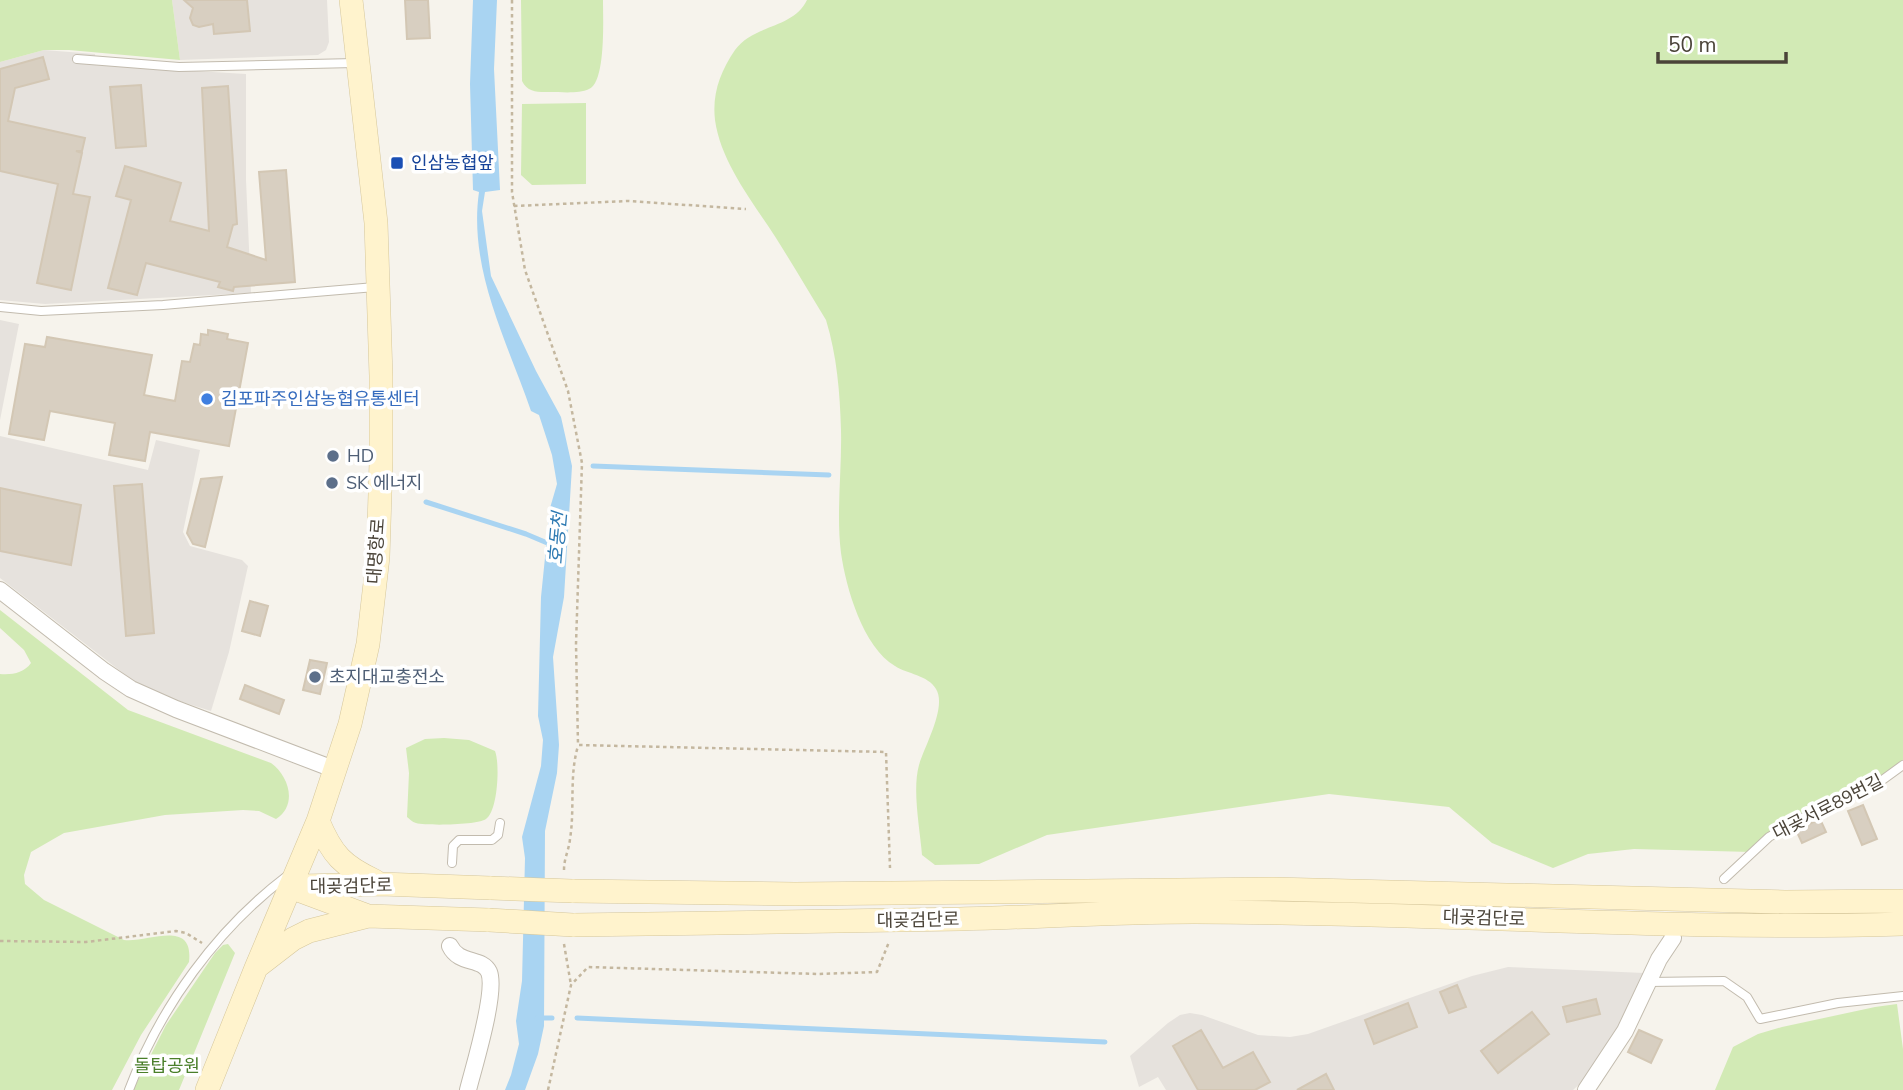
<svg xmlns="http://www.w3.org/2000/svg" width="1903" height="1090" viewBox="0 0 1903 1090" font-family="'Nunito Sans','Noto Sans KR',sans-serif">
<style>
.industrial{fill:#e6e2dd}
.green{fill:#d2eab5}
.water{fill:#a9d4f2}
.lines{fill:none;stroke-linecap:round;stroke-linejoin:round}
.stream{stroke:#a9d4f2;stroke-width:5}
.building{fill:#d8cfc1;stroke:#d3c7b4;stroke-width:2}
.lane-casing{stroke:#c2bbae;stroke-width:10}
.street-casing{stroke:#c2bbae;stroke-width:18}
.secondary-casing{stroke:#d6c79b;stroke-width:24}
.path{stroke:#c4b79f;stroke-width:2.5;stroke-dasharray:3.5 3.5;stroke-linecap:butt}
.lane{stroke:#fff;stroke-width:8}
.street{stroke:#fff;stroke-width:16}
.secondary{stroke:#fff3cd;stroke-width:23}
.secondary-bridge-casing{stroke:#d6c79b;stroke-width:24;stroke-linecap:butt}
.secondary-bridge{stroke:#fff3cd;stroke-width:23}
.transit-dot{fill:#1a4fb4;stroke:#fff;stroke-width:2.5}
.shop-dot{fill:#3f7fe0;stroke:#fff;stroke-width:2.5}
.service-dot{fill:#5c6f8a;stroke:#fff;stroke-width:2.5}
.labels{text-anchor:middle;stroke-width:7;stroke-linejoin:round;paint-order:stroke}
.transit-label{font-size:18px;fill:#164399;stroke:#fff;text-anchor:start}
.shop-label{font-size:18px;fill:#366cbe;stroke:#fff;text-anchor:start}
.service-label{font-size:18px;fill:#4e5e75;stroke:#fff;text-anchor:start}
.street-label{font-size:18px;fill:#4b4439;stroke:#fff}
.park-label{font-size:18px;fill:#4a7f2a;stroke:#fff}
.water-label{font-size:19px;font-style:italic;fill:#2e7ab2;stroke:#fff}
</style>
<rect width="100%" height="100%" fill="#f6f3ec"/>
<path class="industrial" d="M172,0h155l2,42 -3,8 -8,5 -138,5z
M44,50l51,4v11l151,9v106l5,113 -206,11 -45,-4v-238z
M0,320l19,4 -19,96z
M0,436l148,34 8,-30 44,10 -17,82 7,14 52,14 6,6 -19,86 -18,59 -51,-16 -28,-15 -132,-102z
M1508,967l136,6 -26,58 -34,49 -11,10h-407l-8,-13 -19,10 -9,-31 38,-33 12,-8 10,-2 12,2 56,20 32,2 18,-3 164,-58z"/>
<path class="green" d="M0,0h172l8,60 -111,-10h-25l-44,12z
M521,0h82c0,18 3,82 -14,89 -10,5 -28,3 -39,3 -12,0 -22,1 -28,-11z
M807,0h1096v765l-33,24 -70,30 -48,33 -118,-3 -46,5 -35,14 -61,-25 -43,-36 -120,-13 -282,41 -68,29 -44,1 -13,-10c-2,-26 -10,-65 -3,-90 6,-20 28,-58 17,-76 -8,-14 -29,-15 -41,-23 -32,-19 -49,-78 -54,-113 -5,-40 1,-82 0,-123 -1,-37 -4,-74 -15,-110 -17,-28 -33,-55 -50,-82 -23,-36 -55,-75 -61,-118 -3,-26 5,-48 20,-70 19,-26 58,-21 72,-50z
M586,103v81l-54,1 -11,-10 1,-71z
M0,610l128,100 143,53c18,13 27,42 5,56l-17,-8 -16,-1 -78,5 -101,18 -33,19 -7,23 1,9 19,16 80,40c24,3 70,-22 65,22l-48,73 -29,55h-112v-416c12,1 24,-1 31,-11l-7,-13 -24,-22z
M444,738l25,2 26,11c5,12 3,60 -9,68 -8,6 -59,7 -70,4 -4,-1 -6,-4 -9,-6l2,-44 -3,-25 19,-9z
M228,944l7,9 -56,137h-46l33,-65 49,-72 8,-8z
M1897,1004l6,45v41h-188l18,-43 25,-13 24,-7 93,-20z"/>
<path class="water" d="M473,0h24l-3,69 6,121 -15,2 -3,19 9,65 45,95 25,46 11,49 -8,131 -11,60 6,88 -2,28 -12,58 -1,195 -6,28 -13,36h-20l6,-15 8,-31 -3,-23 6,-40 3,-123 -3,-21 19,-71 2,-26 -5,-24 3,-119 9,-89 7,-24 -5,-29 -13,-40 -8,-4c-24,-70 -63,-142 -52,-219l-6,-2 -3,-106z"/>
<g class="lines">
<path class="stream" d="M593,466l236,9
M426,502l100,32 26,11
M537,1018h15
M577,1018l528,24"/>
</g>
<path class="building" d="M184,0h63l3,31 -36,3 -1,-10 -14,3 -6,-2 -3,-7 3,-10z
M405,0h23l2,38 -23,1z
M43,57l6,22 -34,9 -7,33 77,17 -3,13h-6l6,2 -9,41 17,3 -19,93 -34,-7 21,-99 -58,-13v-102z
M141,85l5,61 -30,2 -6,-61z
M228,86l9,138 -4,1 -6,22 39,13 -7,-88 27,-2 9,112 -61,5 -1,4 -15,-4 2,-5 -74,-19 -9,32 -29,-7 23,-88 -15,-4 9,-30 56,17 -11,38 39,10 -7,-143z
M208,330l20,4 -1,5 21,4 -19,103 -79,-14 -5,29 -36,-6 6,-32 -65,-12 -6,29 -35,-6 16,-90 20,3 2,-10 105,18 -8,40 31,6 7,-40 8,1 4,-18 6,1 1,-11 7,1z
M222,477l-17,70 -12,-3 -6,-11 14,-54z
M142,484l12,149 -28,3 -12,-150z
M0,488l81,17 -10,60 -71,-14z
M250,601l18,5 -8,30 -18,-5z
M310,660l17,3 -7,31 -17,-4z
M245,685l39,15 -5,14 -39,-15z
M1863,805l14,34 -15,6 -14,-34z
M1820,819l6,13 -24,11 -6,-13z
M1457,985l9,22 -17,6 -9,-21z
M1596,999l4,15 -33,8 -4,-15z
M1408,1003l9,24 -43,17 -9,-24z
M1532,1012l17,22 -51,39 -17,-22z
M1201,1030l22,38 30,-16 17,30 -15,8h-57l-25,-44z
M1639,1030l23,10 -11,23 -23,-11z
M1326,1074l8,16h-37z"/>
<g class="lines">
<g class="lane-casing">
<path id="lane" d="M77,59l102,8 176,-4
M0,307l41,4 122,-6 212,-18
M452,863l1,-17 6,-6h33l6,-5 2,-12
M1724,879l45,-42 31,-18 70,-30 33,-24
M1648,982l76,-1 23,16 13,22 78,-16 65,-7
M129,1090c31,-83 88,-161 158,-214"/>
</g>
<g class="street-casing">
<path id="street" d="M0,590l104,81 27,18 45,20 160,61
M450,946c9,19 32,11 39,26 8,20 -15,94 -21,118
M1586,1090l39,-59 34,-72 14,-21"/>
</g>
<g class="secondary-casing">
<path id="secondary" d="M318,821c14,34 25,45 57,60
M301,886l80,-2 110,4
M290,887l78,29 121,4
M572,891l223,3 479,-5 511,13 118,-1
M573,925c129,-2 258,-3 387,-6 78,-2 156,-7 234,-7 237,0 473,19 709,12
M258,966l35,-27 16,-8 59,-15
M207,1090l49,-122 62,-147 32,-97 18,-80 10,-87 3,-95v-86l-5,-153 -25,-223"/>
</g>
<path class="path" d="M512,0v192l13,78 43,121 14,72 -6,181 2,101 308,7 4,116
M514,206l114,-5 118,8
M564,870c0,-12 5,-20 6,-31 5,-31 -1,-63 8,-93
M0,941l86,1 90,-11 10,2 16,10
M564,944l7,41
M548,1090l23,-105 17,-18 230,7 59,-2 12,-30"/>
<use href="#lane" class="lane"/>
<use href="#street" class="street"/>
<use href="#secondary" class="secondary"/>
<g class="secondary-bridge-casing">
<path id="secondary-bridge" d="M491,888l81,3
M489,920l84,5"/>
</g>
<use href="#secondary-bridge" class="secondary-bridge"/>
</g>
<rect class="transit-dot" x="390" y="156" width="14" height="14" rx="3.5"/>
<circle class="shop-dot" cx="207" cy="399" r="7"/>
<g class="service-dot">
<circle cx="333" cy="456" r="7"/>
<circle cx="332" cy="483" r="7"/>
<circle cx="315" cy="677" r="7"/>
</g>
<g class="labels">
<g class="transit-label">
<text x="411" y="169">인삼농협앞</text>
</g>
<g class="shop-label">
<text x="221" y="405">김포파주인삼농협유통센터</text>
</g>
<g class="service-label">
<text x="347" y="462">HD</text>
<text x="346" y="489">SK 에너지</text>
<text x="329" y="683">초지대교충전소</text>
</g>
<g class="street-label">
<text transform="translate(376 551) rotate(-86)" y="6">대명항로</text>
<text transform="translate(1828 807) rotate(-27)" y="6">대곶서로89번길</text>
<text transform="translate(351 886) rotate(-1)" y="6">대곶검단로</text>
<text transform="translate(1484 918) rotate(2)" y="6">대곶검단로</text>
<text transform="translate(918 920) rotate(-1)" y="6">대곶검단로</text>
</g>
<g class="park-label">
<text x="167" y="1072">돌탑공원</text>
</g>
<g class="water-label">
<text transform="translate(557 538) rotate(-85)" y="7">호동천</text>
</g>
</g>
<path d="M1658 52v10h128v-10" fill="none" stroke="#4b4439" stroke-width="3.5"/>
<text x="1668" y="52" font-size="21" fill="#4b4439" stroke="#ffffff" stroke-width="5" paint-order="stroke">50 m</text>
</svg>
